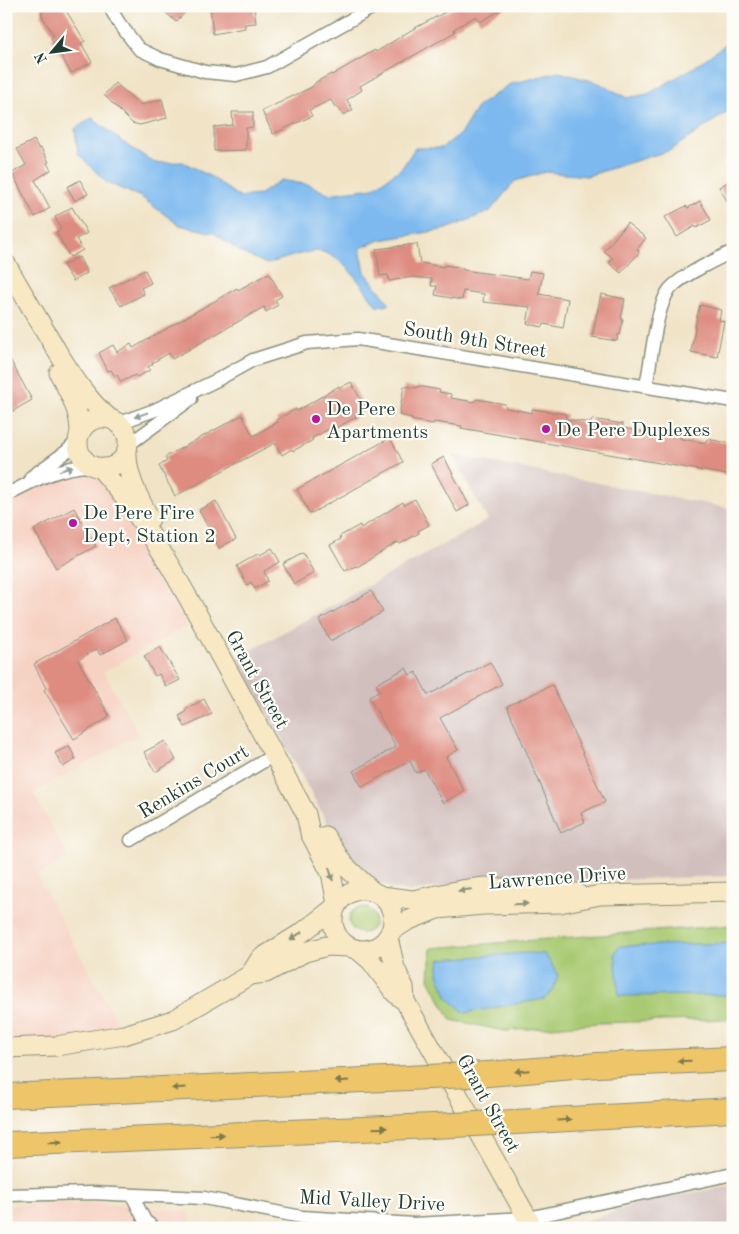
<svg xmlns="http://www.w3.org/2000/svg" width="739" height="1234" viewBox="0 0 739 1234" font-family="'Old Standard TT',serif">
<style>
.built{fill:#f6d2c3}
.industrial{fill:#d1bfbd}
.green{fill:#a9ca72;stroke:#648453}
.water{fill:#7db9ef;stroke:#4e7b92}
.building{fill:#de8b80}
.lines{fill:none;stroke-linecap:round;stroke-linejoin:round}
.street-casing{stroke:#88907d;stroke-width:15}
.secondary-casing{stroke:#88907d;stroke-width:21}
.highway-casing{stroke:#88907d;stroke-width:26}
.street{stroke:#fff;stroke-width:12}
.secondary{stroke:#f8e8c3;stroke-width:19}
.highway{stroke:#eec569;stroke-width:24}
.highway-bridge-casing{stroke:#88907d;stroke-width:26;stroke-linecap:butt}
.highway-bridge{stroke:#eec569;stroke-width:24}
.oneway{fill:#8f9e9a}
.oneway2{fill:#8c927c}
.oneway3{fill:#7c7a4c}
.poi-dot{fill:#b5179e;stroke:#fdfcf7;stroke-width:2}
.labels{text-anchor:middle;stroke-width:4.5;stroke-linejoin:round;paint-order:stroke}
.street-label{font-size:20px;fill:#1f3d34;stroke:#fdfcf7}
.poi-label{font-size:20px;fill:#1f3d34;stroke:#fdfcf7;text-anchor:start}
</style>
<rect width="100%" height="100%" fill="#fdfcf7"/>
<filter id="ink" filterUnits="userSpaceOnUse"><feTurbulence type="fractalNoise" baseFrequency=".02" numOctaves="2"/><feDisplacementMap in="SourceGraphic" scale="10" xChannelSelector="R" yChannelSelector="G"/><feConvolveMatrix kernelMatrix="1 2 1 2 8 2 1 2 1" color-interpolation-filters="sRGB"/></filter>
<filter id="wash" filterUnits="userSpaceOnUse"><feTurbulence type="fractalNoise" baseFrequency=".0096" numOctaves="4" result="noise"/><feDisplacementMap in="SourceGraphic" scale="20" xChannelSelector="R" yChannelSelector="G"/><feGaussianBlur stdDeviation="1.12" result="paint"/><feColorMatrix in="noise" values="0 0 0 0 0 0 0 0 0 0 0 0 0 0 0 0 0 1.4 0 .05"/><feComposite in="paint" operator="in"/></filter>
<g filter="url(#wash)">
<rect width="100%" height="100%" fill="#f0e3c6"/>
<path class="built" d="M75,466l38,12 58,88 16,60 -84,46 36,62 -106,59 36,65 -32,18 87,159 -118,13v-553z
M41,1203l66,1 83,8 1,16h-185v-22z"/>
<path class="industrial" d="M452,455l281,54v367l-160,5 -86,-2 -78,13 -21,-5 -17,-8 -16,-14 -16,-21 -102,-186 251,-138z
M733,1185v43h-154l7,-7 53,-18z"/>
<path class="green" d="M349 920a13 13 0 1 1 26 0a13 13 0 1 1-26 0Z
M733,925v94l-135,4 -93,8 -54,-11 -22,-41 2,-31z"/>
<path class="water" d="M733,39v66l-6,7 -56,38 -84,26 -42,-4 -30,9 -25,30 -43,18 -67,11 -20,8 5,24 25,32 -13,2c-15,-19 -30,-46 -54,-54 -11,-4 -45,9 -56,12l-25,-11 -28,-20 -35,-8 -38,-28 -34,-14 -29,-29 -3,-25 17,-11 29,23 34,22 28,-1 30,16 26,19 20,-2 22,-15 29,5 18,9 45,-6 29,-20 13,-20h27l19,-15 17,-27 32,-22 49,-12 40,11 28,15 21,-4 45,-26z
M733,943v52l-114,1 -4,-43 5,-7z
M527,953l18,1 13,21 -5,16 -9,8 -79,14 -17,-15 -10,-24 2,-15z"/>
<g id="blocks">
<path class="building" d="M39,6h24l22,35 -4,2 11,19 -21,11 -20,-35 3,-2 -13,-22 2,-1z
M159,6h32l-15,16z
M217,6h37l2,17 -11,1v4l-32,6 -3,-27z
M457,6h51l-28,16 -4,-6 -22,13 1,3 -95,54 2,4 -15,10 6,10 -10,5 -6,-9 -2,1 -4,-7 -22,10 3,6 -39,18 -11,-23 50,-24 4,-5 15,-8 1,1 43,-25 1,2 37,-23z
M115,83l26,22 21,-6 5,19 -27,7 -8,-2 -28,-28z
M232,112h21v15l-7,1v22l-32,1v-24l19,-2z
M34,140l5,9 2,-1 8,14 -2,1 4,7 -16,10 15,28 -15,9 -23,-44 14,-8 -9,-16z
M733,179v32l-14,-24z
M80,180l8,14 -13,7 -8,-14z
M700,201l11,19 -15,8 -1,-2 -18,11 -12,-20 21,-11 2,2z
M72,207l15,26 -11,6 7,11 -13,7 -14,-25 5,-3 -6,-12z
M627,223l19,15 -9,11 2,2 -1,3 -17,19 -12,-10 4,-5 -9,-7z
M417,244l3,19 24,4v-2l19,3v2l65,9 2,-8 13,2 -4,21 29,5 -5,29 -19,-4 -1,3 -16,-3 3,-17 -47,-5 1,-8 -21,-3 -1,9 -27,-5 2,-9h-6l1,-7 -19,-2 -24,4 -1,-6 -8,1 -4,-27z
M79,257l8,16 -14,8 -10,-16z
M145,270l6,13 -10,5 3,6 -23,12 -12,-18z
M269,273l13,23 -7,4 3,5 -12,7 -2,-5 -92,52 -3,-6 -17,10 1,1 -5,3 2,3 -13,7 -2,-2 -14,7 -4,-7 -2,1 -4,-6 -3,1 -9,-18 14,-8 4,7 14,-8 2,4 104,-60 1,2z
M601,294l24,5 -4,20h2l-3,16h-2l-1,6 -25,-4z
M700,305l21,5 -2,10 5,1 -7,36 -26,-5 6,-36z
M6,352l26,48 -26,15z
M351,382l15,27 -11,6 1,2 -20,11 -1,-2 -23,12 1,2 -20,11 -1,-2 -10,6 -7,-12 -100,53 -16,-30 8,-5 -2,-4 77,-42 11,21 25,-14 -2,-2 20,-11 1,2 42,-25 1,2z
M404,386l13,2v-2l23,4 -1,2 12,2v4l23,4 3,-3 28,5 1,4 26,5v-4l34,5 -1,5 26,4 1,-4 31,5v4l27,5 2,-1v-2l27,4v3h2v2l25,4 1,-4 26,5v32l-272,-48 1,-2 -28,-4 -1,2 -22,-4 1,-2 -13,-3z
M390,438l13,24 -93,52 -13,-25z
M444,457l25,48 -12,7 -26,-48z
M415,499l14,26 -11,6 1,2 -19,11 -2,-2 -41,25 -1,-1 -11,5 -15,-26 11,-6 -1,-3 20,-11 1,3 42,-26 1,3z
M216,501l20,38 -17,9 -20,-38z
M74,508l22,38 -40,22 -22,-38z
M272,548l8,14 -16,9 4,10 -13,8 -4,-7 -4,3 -10,-19 22,-13 1,2z
M303,553l11,20 -20,11 -11,-20z
M371,591l12,21 -53,29 -11,-21z
M115,618l13,22 -28,15 -3,-6 -19,11 31,55 -2,2 1,1 -34,21 -30,-49 2,-2 -12,-24z
M160,647l20,33 -14,7 -7,-13 -4,2 -11,-20z
M490,662l12,22 -62,34 18,32 -12,7 18,34 -21,12 -19,-34 -8,4 -6,-12 -48,26 -9,-16 43,-24 -27,-50 11,-6 -4,-7 30,-16 4,7 6,-3 12,23z
M552,685l53,117 -24,11 4,9 -24,11 -54,-127z
M204,699l8,15 -27,13 -6,-11 7,-4 -1,-2z
M165,741l11,19 -21,12 -11,-20z
M69,746l7,13 -13,8 -8,-14z"/>
</g>
</g>
<g filter="url(#ink)">
<use href="#blocks" fill-opacity="0" stroke="#88907d" stroke-width="1"/>
<g class="lines">
<g class="street-casing">
<path id="street" d="M109,6l10,17 20,26 21,10 45,13 31,3 31,-8 108,-61
M646,386c5,-23 10,-81 24,-97 12,-14 46,-29 63,-38
M119,423l36,-13 62,-30 36,-20 54,-17 51,-4 375,62
M128,445l63,-46
M31,477l36,-26 11,-11
M6,495c26,-14 57,-30 87,-29
M131,840l143,-85
M6,1195l85,-2 113,5 98,19 112,7 114,-6 205,-44
M132,1195l13,26 9,7"/>
</g>
<g class="secondary-casing">
<path id="secondary" d="M6,264c17,30 34,58 51,87 15,24 30,49 52,67
M59,373c10,19 21,38 21,59
M78 443a25 25 0 1 1 50 0a25 25 0 1 1-50 0Z
M127,451c-1,25 12,47 23,68
M99,467c47,52 81,115 114,176 31,57 62,114 93,171l4,19 21,40 6,31
M325,836l19,29 29,27
M333 920a30 30 0 1 1 60 0a30 30 0 1 1-60 0Z
M381,896l32,4 48,-10 24,-3 92,6
M390,932l17,-11 30,-12 47,-4 76,-2 40,-8 133,-3
M388,937l7,31 9,19 1,14 128,227
M358,950l13,11 24,32 7,6
M250,975l10,-16 43,-27 32,-25
M6,1048l50,-2 68,-11 49,-15 77,-45 16,-2 39,-21 22,-6 21,1"/>
</g>
<g class="highway-casing">
<path id="highway" d="M488,1074l110,-9 135,-6
M6,1096l402,-18
M515,1122l218,-12
M6,1144l427,-18"/>
</g>
<use href="#street" class="street"/>
<use href="#secondary" class="secondary"/>
<use href="#highway" class="highway"/>
<g class="highway-bridge-casing">
<path id="highway-bridge" d="M408,1078l80,-4
M433,1126l82,-4"/>
</g>
<use href="#highway-bridge" class="highway-bridge"/>
</g>
<defs><path id="oneway-solid" d="M-6-.8H1V-3.2L6.5 0L1 3.2V.8H-6Z" transform="scale(1.25)"/></defs>
<g class="oneway">
<use href="#oneway-solid" transform="translate(141 415) rotate(160)"/>
<use href="#oneway-solid" transform="translate(66 469) rotate(-17)"/>
</g>
<g class="oneway2">
<use href="#oneway-solid" transform="translate(331 874) rotate(74)"/>
<use href="#oneway-solid" transform="translate(465 890) rotate(172)"/>
<use href="#oneway-solid" transform="translate(521 904) rotate(-1)"/>
<use href="#oneway-solid" transform="translate(296 936) rotate(147)"/>
</g>
<g class="oneway3">
<use href="#oneway-solid" transform="translate(684 1061) rotate(178)"/>
<use href="#oneway-solid" transform="translate(522 1071) rotate(175)"/>
<use href="#oneway-solid" transform="translate(342 1081) rotate(177)"/>
<use href="#oneway-solid" transform="translate(179 1088) rotate(177)"/>
<use href="#oneway-solid" transform="translate(564 1120) rotate(-3)"/>
<use href="#oneway-solid" transform="translate(380 1128) rotate(-2)"/>
<use href="#oneway-solid" transform="translate(217 1135) rotate(-2)"/>
<use href="#oneway-solid" transform="translate(55 1142) rotate(-2)"/>
</g>
</g>
<g class="poi-dot">
<circle cx="316" cy="419" r="5"/>
<circle cx="546" cy="429" r="5"/>
<circle cx="73" cy="523" r="5"/>
</g>
<g class="labels">
<g class="street-label">
<text transform="translate(475 339) rotate(9)" y="7">South 9th Street</text>
<text transform="translate(258 679) rotate(61)" y="7">Grant Street</text>
<text transform="translate(193 781) rotate(-31)" y="7">Renkins Court</text>
<text transform="translate(557 877) rotate(-4)" y="7">Lawrence Drive</text>
<text transform="translate(489 1103) rotate(61)" y="7">Grant Street</text>
<text transform="translate(372 1200) rotate(3)" y="7">Mid Valley Drive</text>
</g>
<g class="poi-label">
<text x="326" y="415">De Pere<tspan x="326" dy="23">Apartments</tspan></text>
<text x="556" y="436">De Pere Duplexes</text>
<text x="83" y="519">De Pere Fire<tspan x="83" dy="23">Dept, Station 2</tspan></text>
</g>
</g>
<rect width="739" height="1234" fill="none" stroke="#fdfcf7" stroke-width="25"/>
<g transform="translate(52 52) rotate(241)" stroke="#fdfcf7" stroke-width="4" paint-order="stroke">
<path d="M0-4L9 19L0 12L-9 19Z" fill="#1f3d34"/>
<text y="-8" font-size="14" font-weight="bold" text-anchor="middle" fill="#1f3d34">N</text>
</g>
</svg>
